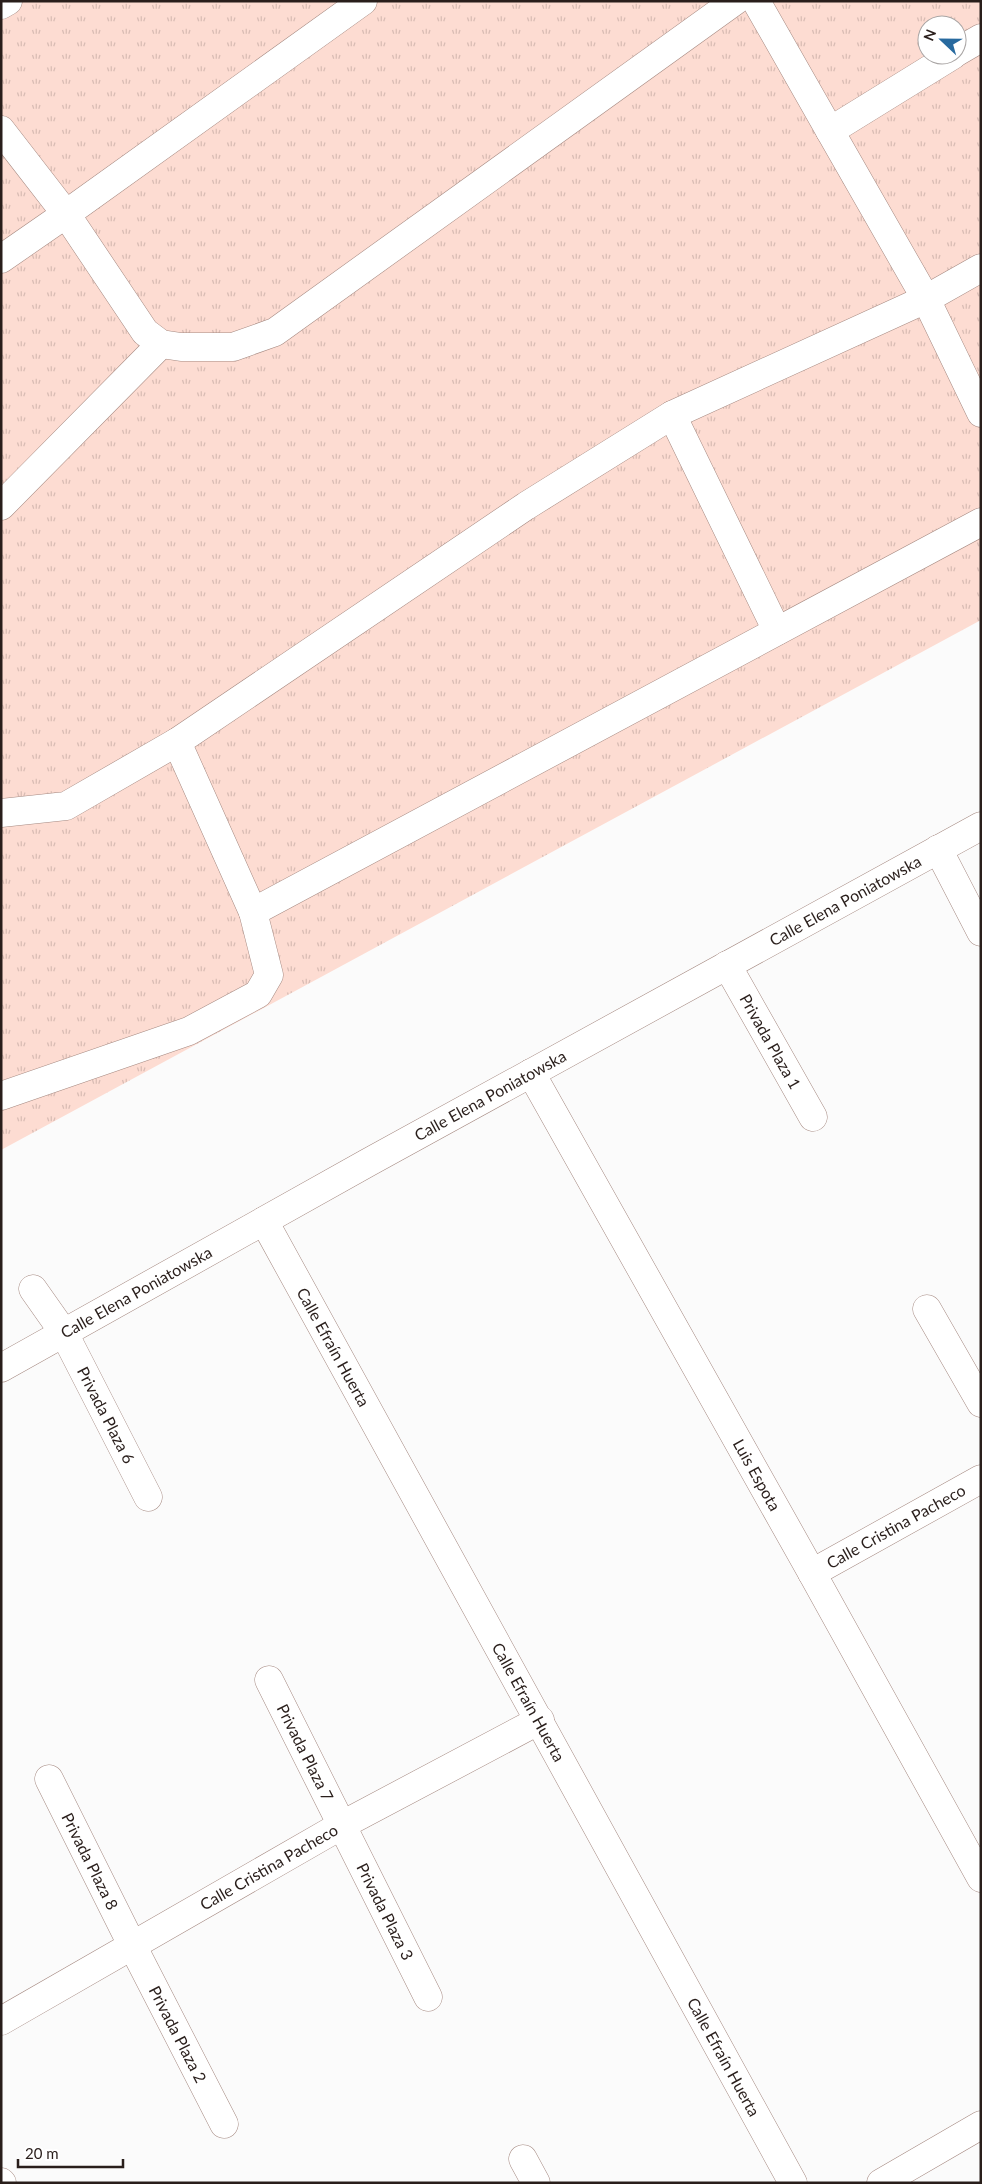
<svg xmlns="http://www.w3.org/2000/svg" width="982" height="2184" viewBox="0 0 982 2184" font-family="Lato,sans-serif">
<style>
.grass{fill:url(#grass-tufts);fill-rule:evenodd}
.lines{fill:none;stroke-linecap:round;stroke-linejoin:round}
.street-casing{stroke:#a58981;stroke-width:29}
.street{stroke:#fff;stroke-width:28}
.labels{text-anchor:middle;stroke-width:5;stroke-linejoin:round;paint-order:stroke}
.street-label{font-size:16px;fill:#291e1b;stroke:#fff}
</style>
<defs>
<pattern id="grass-tufts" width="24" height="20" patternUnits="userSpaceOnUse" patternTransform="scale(1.25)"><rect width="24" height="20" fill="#fddcd2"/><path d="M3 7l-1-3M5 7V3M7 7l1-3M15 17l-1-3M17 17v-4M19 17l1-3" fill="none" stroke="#d9bcb4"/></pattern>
</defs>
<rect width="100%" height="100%" fill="#fbfbfb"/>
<path class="grass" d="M1,1h980v619l-980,530zM927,25h30v30h-30z"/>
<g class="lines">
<g class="street-casing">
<g id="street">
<path d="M756,1l74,130 123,-76"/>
<path d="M1,5l7,-4"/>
<path d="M957,52l24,-14"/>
<path d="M1,130l65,84 79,118 16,12 20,3h52l42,-15 460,-331"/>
<path d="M830,131l96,168 55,114"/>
<path d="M1,259l65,-45 297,-213"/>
<path d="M981,268l-55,31 -254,116 -146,91 -349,236 76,170 728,-390"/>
<path d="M672,415l105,216"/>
<path d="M1,506l160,-162"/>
<path d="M1,813l65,-7 111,-64"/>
<path d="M938,849l43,83"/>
<path id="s1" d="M727,965l86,152"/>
<path id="s2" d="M531,1073l281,500 169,305"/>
<path d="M1,1096l188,-65 69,-37 11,-19 -16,-63"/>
<path id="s3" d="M264,1221l529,962"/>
<path id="s4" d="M33,1289l31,44 84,164"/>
<path d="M927,1309l54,94"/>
<path id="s5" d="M1,1368l368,-206 612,-336"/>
<path id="s6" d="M812,1573l169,-94"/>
<path id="s7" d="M269,1680l159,317"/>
<path id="s8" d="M49,1779l83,166 92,179"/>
<path id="s9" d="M1,2021l341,-196 198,-105"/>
<path d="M523,2159l13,24"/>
<path d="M1,2182l1,1"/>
<path d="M881,2183l100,-58"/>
</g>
</g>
<use href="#street" class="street"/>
</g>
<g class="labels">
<g class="street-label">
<text dy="6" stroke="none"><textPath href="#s5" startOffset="965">Calle Elena Poniatowska</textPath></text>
<text dy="6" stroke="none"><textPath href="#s1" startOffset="88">Privada Plaza 1</textPath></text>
<text dy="6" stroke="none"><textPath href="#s5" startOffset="560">Calle Elena Poniatowska</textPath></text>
<text dy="6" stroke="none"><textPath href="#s5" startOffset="155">Calle Elena Poniatowska</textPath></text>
<text dy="6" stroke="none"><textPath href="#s3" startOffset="144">Calle Efraín Huerta</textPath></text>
<text dy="6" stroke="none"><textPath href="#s4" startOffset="146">Privada Plaza 6</textPath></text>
<text dy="6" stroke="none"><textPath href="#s2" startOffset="461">Luis Espota</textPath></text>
<text dy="6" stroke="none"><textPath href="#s6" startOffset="96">Calle Cristina Pacheco</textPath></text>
<text dy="6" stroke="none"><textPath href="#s3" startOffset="549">Calle Efraín Huerta</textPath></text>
<text dy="6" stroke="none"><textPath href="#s7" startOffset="81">Privada Plaza 7</textPath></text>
<text dy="6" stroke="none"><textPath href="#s8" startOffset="92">Privada Plaza 8</textPath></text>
<text dy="6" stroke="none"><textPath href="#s9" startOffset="309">Calle Cristina Pacheco</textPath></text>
<text dy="6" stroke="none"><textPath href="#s7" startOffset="259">Privada Plaza 3</textPath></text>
<text dy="6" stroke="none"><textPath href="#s8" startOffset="286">Privada Plaza 2</textPath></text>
<text dy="6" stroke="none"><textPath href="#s3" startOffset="954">Calle Efraín Huerta</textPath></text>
</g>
</g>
<rect width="982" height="2184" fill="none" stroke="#291e1b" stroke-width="5"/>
<g transform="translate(942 40) rotate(292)"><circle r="24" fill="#ffffff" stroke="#a9a5a4"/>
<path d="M0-4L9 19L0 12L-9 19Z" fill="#286a9f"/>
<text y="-8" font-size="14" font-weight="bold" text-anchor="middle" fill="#291e1b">N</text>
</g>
<path d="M18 2159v8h105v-8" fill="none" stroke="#291e1b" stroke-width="2.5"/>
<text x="25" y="2159" font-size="15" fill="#291e1b" stroke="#ffffff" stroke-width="4" paint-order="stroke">20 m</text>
</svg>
